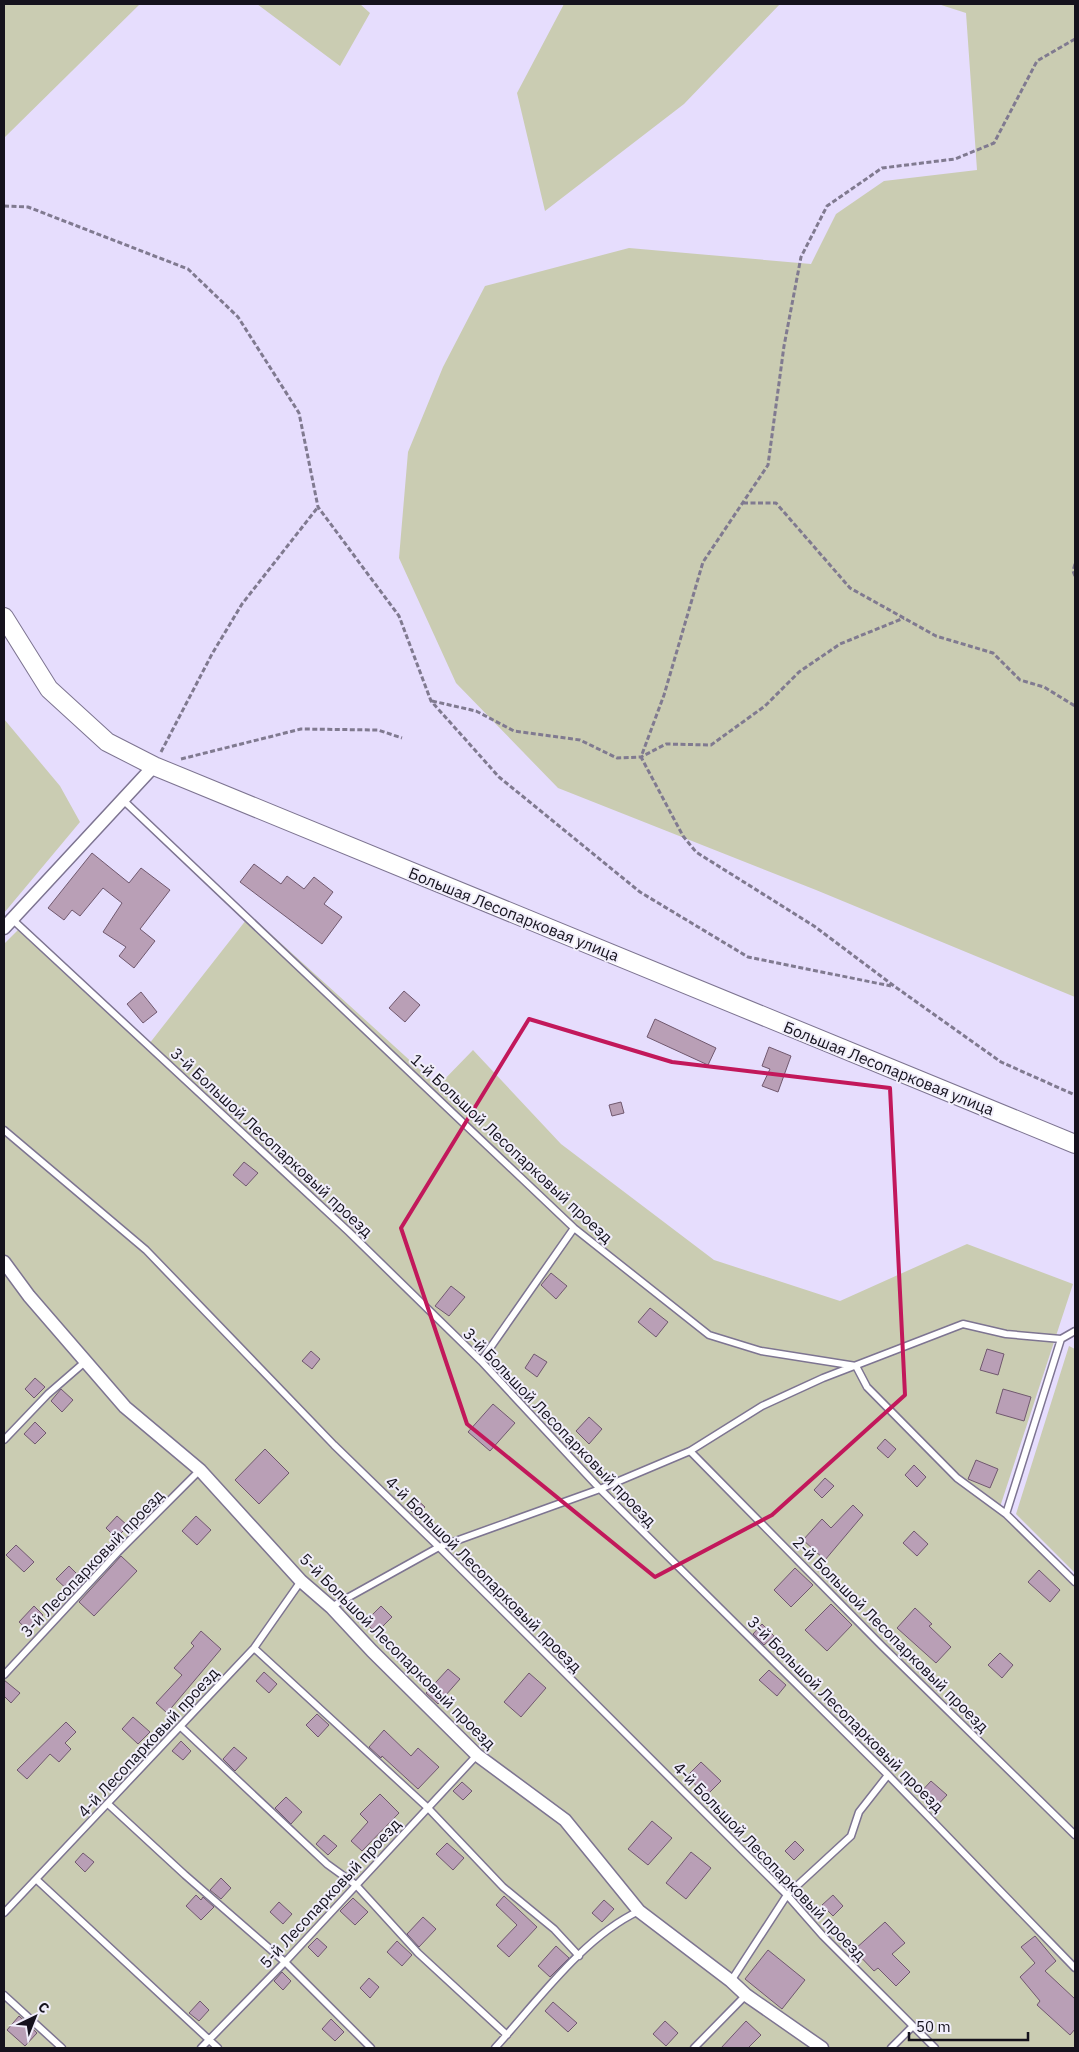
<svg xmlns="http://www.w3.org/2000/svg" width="1079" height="2052" viewBox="0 0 1079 2052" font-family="'IBM Plex Sans',sans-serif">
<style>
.green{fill:#caccb2}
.building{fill:#b99fb6;stroke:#70586e}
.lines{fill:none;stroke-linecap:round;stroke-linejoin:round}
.lane-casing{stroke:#7d7491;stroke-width:9}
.street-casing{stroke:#7d7491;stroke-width:15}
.secondary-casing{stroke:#7d7491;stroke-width:20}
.path{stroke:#807a90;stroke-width:3;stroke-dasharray:5 2.5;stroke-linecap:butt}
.lane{stroke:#fff;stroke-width:6}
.street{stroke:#fff;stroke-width:12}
.secondary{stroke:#fff;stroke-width:18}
.marked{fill:none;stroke:#c2185b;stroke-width:4;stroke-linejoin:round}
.labels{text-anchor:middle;stroke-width:4;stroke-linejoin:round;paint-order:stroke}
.street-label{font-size:16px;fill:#15121d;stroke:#f1eefb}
</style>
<rect width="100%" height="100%" fill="#e6ddfd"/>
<path class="green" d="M4,4h136l-136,134z
M257,4h103l10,9 -30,53z
M564,4h216l-96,100 -139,107 -28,-118z
M938,4h137v993l-259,-107 -258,-102 -102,-105 -57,-125 9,-106 35,-85 42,-81 144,-38 182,16 25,-50 48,-33 93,-11 -11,-157z
M4,719l56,67 20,36 -76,91z
M250,915l188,171 35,-36 88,94 153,116 126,41 127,-57 106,40 -74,226 76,77v461h-1071v-1104l18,-18 127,118z
M1069,1346l6,3v224l-59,-59z"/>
<path class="building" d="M92,853l37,30 12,-15 29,22 -30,39 15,12 -21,27 -15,-12 7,-9 -23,-15 19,-29 -19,-15 -23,28 -8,-6 -8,10 -16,-12z
M254,864l27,20 6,-8 17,13 10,-12 19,15 -9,12 18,13 -20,27 -82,-62z
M404,991l16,14 -15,17 -16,-14z
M141,992l16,20 -14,11 -16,-19z
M655,1019l61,29 -8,17 -61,-28z
M769,1047l22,9 -13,36 -16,-6 8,-17 -8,-3z
M621,1102l3,11 -12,3 -3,-11z
M244,1162l14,11 -12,13 -13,-11z
M551,1273l16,13 -11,13 -15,-14z
M451,1286l14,11 -16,19 -14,-10z
M650,1308l18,14 -12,15 -18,-15z
M987,1349l17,5 -6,21 -18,-5z
M311,1351l9,8 -8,10 -10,-8z
M534,1354l13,8 -10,15 -12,-9z
M35,1378l10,9 -11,11 -9,-9z
M61,1389l12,11 -11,12 -11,-11z
M1003,1389l28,8 -7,24 -28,-8z
M493,1404l22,19 -25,28 -22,-19z
M589,1417l13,12 -13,15 -13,-13z
M35,1422l11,11 -11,11 -11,-10z
M885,1439l11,10 -8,9 -11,-10z
M265,1449l24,24 -30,31 -24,-24z
M976,1460l22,9 -8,19 -22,-9z
M914,1465l12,12 -9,10 -12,-12z
M825,1478l9,8 -12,12 -8,-8z
M413,1496l12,11 -9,9 -11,-11z
M853,1505l10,10 -38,45 -22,-20 19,-21 9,9z
M117,1516l11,10 -12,12 -10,-10z
M196,1516l15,14 -14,15 -15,-14z
M914,1531l14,13 -11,12 -14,-13z
M16,1545l18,17 -10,10 -18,-17z
M121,1556l16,15 -43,45 -15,-14z
M69,1566l15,15 -12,13 -16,-15z
M795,1568l18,17 -22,22 -17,-17z
M1039,1570l21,20 -10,12 -22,-20z
M831,1604l21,21 -25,26 -22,-21z
M34,1606l9,9 -14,16 -10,-9z
M381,1606l11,11 -16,16 -11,-11z
M915,1608l17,16 -3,2 22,21 -15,16 -39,-35z
M762,1624l12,12 -10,9 -11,-11z
M201,1631l20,18 -54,64 -11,-10 26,-28 -8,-7 20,-22 -3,-3z
M1000,1653l13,12 -11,13 -14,-13z
M448,1669l12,10 -22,25 -12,-11z
M769,1670l17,15 -9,11 -18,-16z
M264,1672l13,12 -8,9 -13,-12z
M529,1673l17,15 -25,29 -17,-15z
M4,1680l16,13 -9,10 -7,-7z
M317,1714l12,11 -11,12 -12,-12z
M133,1717l17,15 -12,12 -16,-15z
M66,1722l10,10 -11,11 6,6 -12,13 -9,-8 -23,25 -10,-9z
M384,1730l27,26 7,-8 21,19 -21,22 -36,-33 -1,2 -12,-11z
M181,1741l10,10 -8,9 -11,-9z
M234,1747l13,11 -12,13 -12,-12z
M701,1762l20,19 -15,15 -19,-20z
M931,1781l16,14 -14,15 -15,-15z
M462,1782l10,9 -9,9 -10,-9z
M380,1794l19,19 -37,38 -11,-10 17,-19 -8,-8z
M286,1797l16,15 -11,12 -16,-16z
M652,1821l20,17 -24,27 -20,-16z
M324,1835l13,11 -9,9 -12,-11z
M795,1841l9,9 -10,10 -9,-9z
M447,1843l17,15 -11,12 -17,-16z
M691,1852l20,16 -25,31 -20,-16z
M83,1853l11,9 -9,10 -10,-10z
M221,1878l10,10 -10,11 -11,-9z
M196,1895l5,5 2,-3 11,10 -13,13 -15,-14z
M833,1895l10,11 -10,10 -11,-11z
M504,1896l33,31 -28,30 -12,-11 20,-21 -21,-20z
M353,1898l15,14 -13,13 -15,-14z
M604,1900l10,9 -12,13 -10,-9z
M279,1902l13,12 -9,10 -13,-12z
M423,1917l13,12 -17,18 -12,-13z
M885,1922l20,21 -13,11 18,18 -14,14 -18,-18 -4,3 -20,-21z
M1035,1936l21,25 -11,10 30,28v30l-5,6 -33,-30 3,-4 -20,-24 15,-14 -14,-16z
M317,1938l10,9 -9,10 -10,-10z
M397,1941l15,14 -10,11 -15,-14z
M556,1946l13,12 -19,19 -12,-11z
M768,1950l37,30 -23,29 -37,-30z
M282,1972l9,9 -8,9 -9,-9z
M369,1978l10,9 -9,11 -10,-10z
M200,2001l9,9 -10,11 -10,-8z
M553,2002l24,21 -9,9 -23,-21z
M19,2016l18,17 -12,13 -18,-16z
M331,2019l13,13 -9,9 -13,-12z
M665,2021l13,12 -12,13 -13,-12z
M746,2021l15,14 -13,13h-27z"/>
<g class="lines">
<g class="lane-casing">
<path id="lane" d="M123,800l451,428 135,107 52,16 95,15 11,21 90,91 49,36 69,68
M12,919l337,313 132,129 119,128 288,286 187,193
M4,1130l142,120 188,195 105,102 348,348 36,41 112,112
M481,1361l93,-133
M4,1440l44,-46 38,-33
M690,1451l192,195 193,189
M1006,1514l55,-175
M331,1607l108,-60 161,-58 90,-38 72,-45 61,-28 140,-54 43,10 55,5 14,-8
M254,1648l174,160 75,79 51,42 25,27
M4,1675l114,-123 82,-82
M181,1727l146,137 29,21 62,68 89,82
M108,1804l77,71 100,87 86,86
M37,1880l181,168
M4,1913l250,-265 47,-67
M731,1981l56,-86 64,-59 8,-24 29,-37
M4,1995l58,53
M201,2048l84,-86 192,-207
M495,2048c41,-45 88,-111 144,-137
M694,2048l52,-53
M891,2048l21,-21"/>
</g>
<g class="street-casing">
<path id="street" d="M4,928l150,-162
M4,1262l25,34 96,111 75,63 101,111 30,26 41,44 105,104 88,65 74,91 92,70 15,14 76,53"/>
</g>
<g class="secondary-casing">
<path id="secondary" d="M4,617l45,72 58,53 47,24 921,378"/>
</g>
<path class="path" d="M1075,39l-38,22 -43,82 -39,16 -73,9 -55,38 -26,51 -17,89 -16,119 -65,97 -39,133 -23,62 42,79 13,16 118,74 80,60 107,76 74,33
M4,206l24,1 160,62 50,48 61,96 19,94 81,109 32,85 68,76 141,115 108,65 143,29
M743,503h33l74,85 86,48 57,17 27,27 24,7 31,19
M1075,564l-2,7 2,5
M432,701l44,10 38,20 66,9 37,18 24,-1 25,-13 45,1 54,-39 34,-34 41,-28 64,-26
M161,752l51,-98 30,-50 76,-97
M181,759l120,-30 77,1 24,8"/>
<use href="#lane" class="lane"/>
<use href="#street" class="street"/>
<use href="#secondary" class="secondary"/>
</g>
<path class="marked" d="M529,1019l143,43 218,26 15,307 -133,120 -117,62 -188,-153 -66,-196z"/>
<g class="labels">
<g class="street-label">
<text transform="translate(514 914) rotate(22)" y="6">Большая Лесопарковая улица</text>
<text transform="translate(889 1068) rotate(22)" y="6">Большая Лесопарковая улица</text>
<text transform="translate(272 1142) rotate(43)" y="6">3-й Большой Лесопарковый проезд</text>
<text transform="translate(512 1148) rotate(43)" y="6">1-й Большой Лесопарковый проезд</text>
<text transform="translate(560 1427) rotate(46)" y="6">3-й Большой Лесопарковый проезд</text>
<text transform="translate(92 1563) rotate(-46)" y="6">3-й Лесопарковый проезд</text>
<text transform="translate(484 1574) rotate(45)" y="6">4-й Большой Лесопарковый проезд</text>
<text transform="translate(891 1634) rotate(45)" y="6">2-й Большой Лесопарковый проезд</text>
<text transform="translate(398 1651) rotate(45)" y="6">5-й Большой Лесопарковый проезд</text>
<text transform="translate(846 1714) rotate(45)" y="6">3-й Большой Лесопарковый проезд</text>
<text transform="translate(148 1742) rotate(-47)" y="6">4-й Лесопарковый проезд</text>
<text transform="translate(770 1861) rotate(46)" y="6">4-й Большой Лесопарковый проезд</text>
<text transform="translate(330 1893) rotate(-47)" y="6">5-й Лесопарковый проезд</text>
</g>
</g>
<rect width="1079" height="2052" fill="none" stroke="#15121d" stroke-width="10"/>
<g transform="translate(35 2017) rotate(43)" stroke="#f1eefb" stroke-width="4" paint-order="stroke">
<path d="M0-4L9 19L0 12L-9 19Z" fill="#15121d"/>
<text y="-8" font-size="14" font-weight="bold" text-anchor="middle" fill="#15121d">С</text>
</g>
<path d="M909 2032v8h119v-8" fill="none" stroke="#15121d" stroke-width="2.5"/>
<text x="916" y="2032" font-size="15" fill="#15121d" stroke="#f1eefb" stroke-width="4" paint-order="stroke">50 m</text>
</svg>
